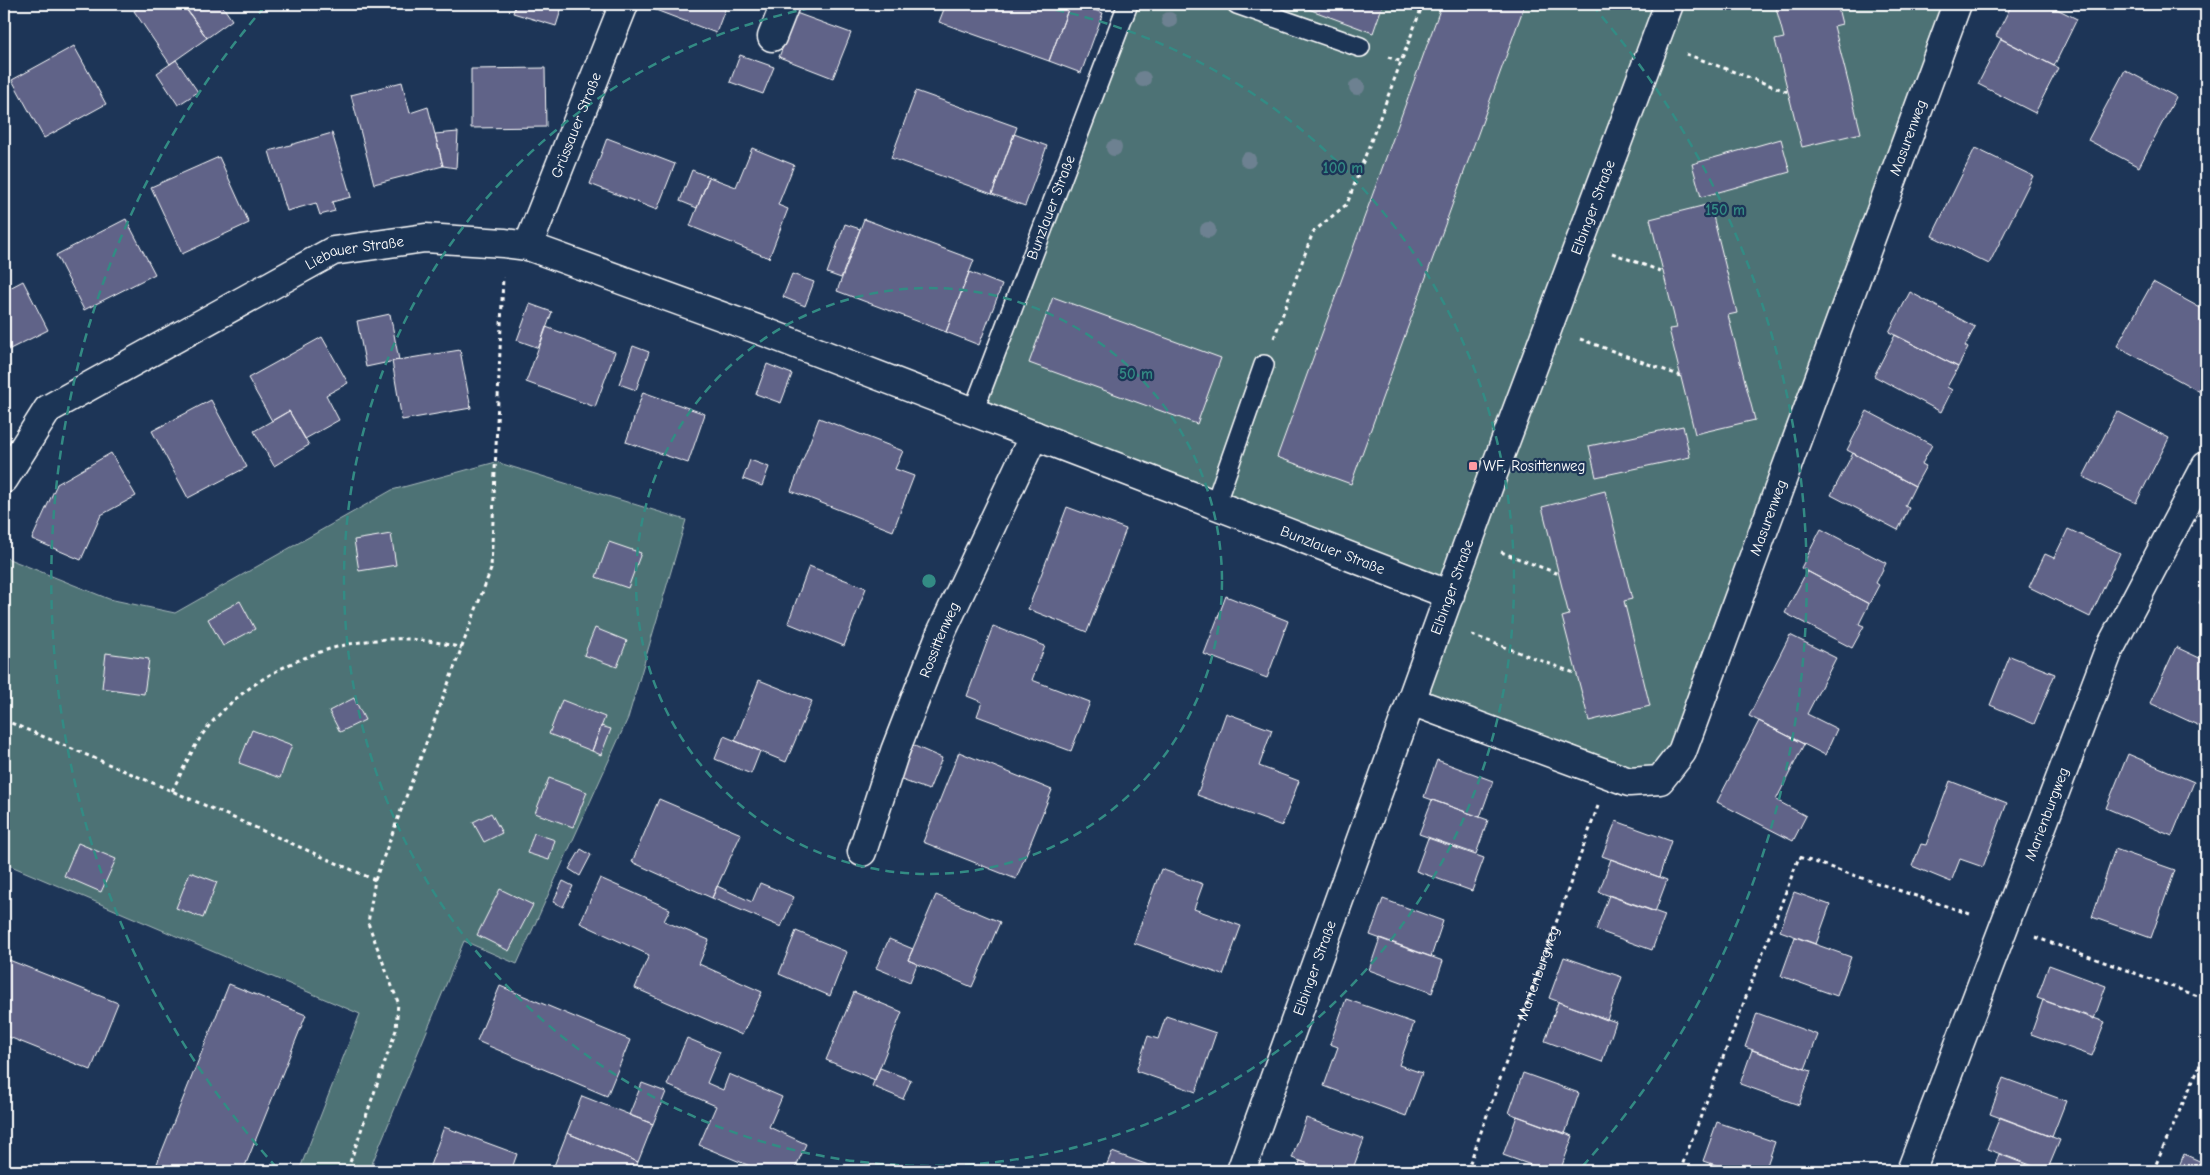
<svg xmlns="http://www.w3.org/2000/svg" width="2210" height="1175" viewBox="0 0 2210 1175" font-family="'Comic Neue',sans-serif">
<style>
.green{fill:#4d7274;stroke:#a6b8ba}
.building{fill:#616388;stroke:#fff}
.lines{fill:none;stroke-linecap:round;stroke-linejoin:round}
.lane-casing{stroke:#fff;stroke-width:22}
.street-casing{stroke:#fff;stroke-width:31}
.path{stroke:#fff;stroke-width:3;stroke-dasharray:4 4;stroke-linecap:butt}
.lane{stroke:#1d3557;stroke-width:19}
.street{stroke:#1d3557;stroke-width:28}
.tree{fill:#6d8191}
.ring{fill:none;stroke:#338b84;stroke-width:2.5;stroke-dasharray:9 6}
.poi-dot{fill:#ff9aa2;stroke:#1d3557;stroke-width:2}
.labels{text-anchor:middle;stroke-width:4.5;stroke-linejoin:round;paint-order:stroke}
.street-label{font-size:15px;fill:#fff;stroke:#1d3557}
.poi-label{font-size:15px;fill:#fff;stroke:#1d3557;text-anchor:start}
.centre{fill:#338b84;stroke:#1d3557;stroke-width:2.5}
.ring-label{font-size:15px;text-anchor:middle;font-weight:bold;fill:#338b84;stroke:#1d3557;stroke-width:4.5;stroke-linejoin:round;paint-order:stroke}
</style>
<rect width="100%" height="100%" fill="#1d3557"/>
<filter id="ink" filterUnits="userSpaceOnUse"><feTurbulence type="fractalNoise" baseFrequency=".02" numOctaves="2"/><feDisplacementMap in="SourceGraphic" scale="10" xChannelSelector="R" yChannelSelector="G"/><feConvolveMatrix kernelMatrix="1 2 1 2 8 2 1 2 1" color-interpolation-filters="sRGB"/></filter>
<g filter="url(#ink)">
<path class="green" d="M1128,4h829l-297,776 -249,-79 38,-106 -476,-183z
M496,462l190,58 -58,198 -111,246 -53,-23 -95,230h-70l61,-157 -356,-151v-306l105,42 66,14 217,-123z"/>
<path class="building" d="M144,4h39l24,34 -37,26 -36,-53z
M221,4l11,16 -25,18 -24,-33z
M516,4h36l10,3 -6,19 -43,-13z
M655,4h72l-11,29 -63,-24z
M946,4h124l-21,57 -110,-39z
M1070,4h6l27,9 -22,60 -32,-12z
M1295,4h88l-10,29z
M1442,4h83l-174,480 -74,-27z
M1775,4h62l5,20 -8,2 27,107 -59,14 -27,-107 9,-2z
M2012,4h35l30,15 -23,47 -58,-30z
M796,13l55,20 -18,45 -54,-21z
M2001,39l57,29 -23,45 -57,-29z
M74,46l32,58 -62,34 -32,-58z
M740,55l34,12 -11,27 -33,-12z
M176,60l22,32 -20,13 -21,-32z
M545,68l1,59 -75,1v-59z
M2125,70l51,27 -37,70 -51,-27z
M402,82l8,31 18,-6 15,59 -69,18 -23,-89z
M916,91l101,36 -25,67 -101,-36z
M458,132l-2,36 -13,-2 -8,-32z
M332,133l19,64 -19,5 3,9 -15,4 -4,-12 -29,8 -18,-60z
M1014,134l33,12 -22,60 -33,-12z
M607,138l68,26 -18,46 -67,-26z
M1781,139l9,33 -89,25 -9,-33z
M752,148l42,17 -16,40 10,4 -19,49 -79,-32 19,-49 27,10z
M1975,148l58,28 -44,88 -57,-28z
M219,157l30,66 -67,31 -31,-67z
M692,170l17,7 -12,31 -17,-7z
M1710,204l27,109 -9,2 27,105 -60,14 -26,-105 8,-1 -27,-109z
M126,219l29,55 -71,36 -28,-55z
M864,219l110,41 -28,72 -109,-41z
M845,224l15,5 -19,49 -14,-5z
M969,272l33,13 -23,60 -33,-13z
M792,274l22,8 -9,24 -22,-9z
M23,281l25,49 -44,22v-61z
M2153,282l53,29v79l-2,4 -87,-48z
M1910,292l65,35 -10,19 3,2 -10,19 -69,-35z
M1053,297l168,61 -24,66 -168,-61z
M530,304l22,8 -13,36 -22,-8z
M390,314l9,46 -33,7 -9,-46z
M546,327l69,25 -20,55 -69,-25z
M1895,335l63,32 -11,20 5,3 -11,22 -67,-36z
M322,337l26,46 -22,12 13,25 -34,19 -16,-28 -17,10 -24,-43z
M633,346l16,6 -13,38 -17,-6z
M460,350l11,58 -69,12 -10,-59z
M767,364l25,10 -11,29 -25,-9z
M643,392l62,22 -17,49 -62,-21z
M211,400l36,67 -59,31 -36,-67z
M289,411l20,34 -35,21 -20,-35z
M1867,411l65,34 -10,19 4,2 -11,20 -68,-36z
M2117,411l52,27 -33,65 -53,-26z
M819,418l84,33 -8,18 19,7 -21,55 -102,-40z
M1683,426l7,31 -94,20 -7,-31z
M111,453l25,43 -35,19 -20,45 -49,-21 25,-55z
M1853,453l62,33 -10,20 4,2 -11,22 -67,-35z
M750,460l19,7 -7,19 -19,-7z
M1605,491l27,108 -8,2 26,105 -61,15 -27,-104 7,-2 -27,-108z
M1067,507l59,22 -39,103 -59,-23z
M1821,529l65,34 -10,20 3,2 -10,19 -68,-36z
M2068,529l52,24 -30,64 -61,-30 16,-33 9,4z
M391,534l5,31 -37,6 -5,-31z
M609,542l32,11 -13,35 -32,-11z
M809,566l57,22 -22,58 -56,-23z
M1807,571l62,33 -10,20 5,2 -12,22 -67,-35z
M2206,589v18l-7,-4z
M1226,596l62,25 -21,57 -63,-24z
M240,601l15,28 -32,17 -15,-27z
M993,626l52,20 -13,34 58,22 -19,49 -94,-35 5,-14 -15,-6z
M595,628l32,13 -10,26 -33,-12z
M1790,635l46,23 -29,56 30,15 -12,26 -76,-39z
M2176,647l30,14v68l-56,-26z
M106,653l43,6 -5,35 -42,-6z
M2010,656l45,18 -21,50 -44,-19z
M759,680l53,21 -26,61 -51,-21z
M354,698l11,22 -25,12 -11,-21z
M562,700l43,17 -13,34 -43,-17z
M1226,713l46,17 -13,36 40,15 -17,45 -85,-31z
M1759,721l45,23 -28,56 30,16 -13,25 -76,-39z
M601,726l10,3 -10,26 -9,-4z
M252,730l40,15 -12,33 -41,-15z
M724,736l36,15 -9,23 -36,-15z
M910,744l32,14 -13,32 -33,-12z
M959,752l93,38 -36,89 -93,-37z
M2128,754l66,28 -22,54 -66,-28z
M1437,760l56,21 -13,36 -56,-20z
M549,778l38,14 -14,35 -38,-14z
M1950,781l57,22 -24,64 -23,-8 -9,23 -39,-16 9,-22 5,1z
M659,799l82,35 -29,64 -80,-36z
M1432,800l56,20 -12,34 -57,-20z
M491,813l11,20 -18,9 -11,-20z
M1616,821l55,20 -12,36 -57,-21z
M534,833l21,7 -6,20 -22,-7z
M1428,838l56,20 -12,33 -56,-20z
M78,843l38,16 -15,33 -37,-16z
M581,849l10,6 -11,21 -11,-7z
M2115,849l60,21 -24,68 -59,-21z
M1611,859l56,21 -12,32 -56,-20z
M1161,869l42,15 -9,25 47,17 -18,49 -89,-32z
M190,872l27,10 -14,36 -27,-10z
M600,878l70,31 -6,12 45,19 -10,24 63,28 -20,43 -107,-47 14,-33 -69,-32z
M563,881l10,5 -10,21 -10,-5z
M760,883l34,14 -13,30 -69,-29 5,-12 35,16z
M500,889l33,16 -24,46 -32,-16z
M1794,892l36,13 -14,39 -36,-13z
M936,895l64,27 -28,65 -64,-27z
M1609,895l56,20 -13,35 -56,-20z
M1383,899l60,22 -12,36 -61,-22z
M796,931l51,21 -17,44 -51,-22z
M1795,937l56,20 -14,39 -56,-20z
M1380,938l63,23 -11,32 -63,-23z
M889,939l24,10 -5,11 9,4 -7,18 -34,-14z
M1564,957l58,20 -15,43 -58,-22z
M4,958l114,45 -27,67 -87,-35z
M2049,965l57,21 -12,33 -57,-21z
M229,984l77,31 -63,156h-89z
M500,986l130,54 -23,56 -130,-55z
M854,992l48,20 -27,68 -49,-20z
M1346,999l68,24 -15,42 23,8 -16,43 -82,-30 14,-39 -8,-3z
M2043,1000l62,22 -13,34 -61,-22z
M1558,1002l58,20 -14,40 -57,-21z
M1757,1013l61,22 -13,34 -60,-22z
M1166,1016l50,17 -20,59 -60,-21 12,-35 10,3z
M687,1038l33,14 -13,31 16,7 6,-16 53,23 -13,30 37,17 -12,27h-32l-63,-26 17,-39 -49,-21z
M1752,1050l59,21 -12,34 -59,-21z
M880,1068l31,12 -8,19 -31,-13z
M1523,1073l56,20 -14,41 -56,-21z
M2003,1078l63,23 -14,36 -62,-23z
M642,1083l24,9 -13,32 -24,-9z
M582,1096l71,28 -15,38 -71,-29z
M1517,1116l56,20 -13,35h-12l-45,-16z
M2000,1117l60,23 -13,31 -60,-22z
M1306,1118l58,21 -12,32h-23l-37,-13z
M1717,1122l58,20 -10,29h-33l-29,-10z
M444,1127l73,27 -6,17h-83z
M567,1133l71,29 -4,9h-82z
M1112,1152l53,19h-61z
M1999,1154l44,17h-50z
M2184,1154l22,10v7h-29z
M1300,1161l29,10h-32z
M1710,1163l22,8h-25z"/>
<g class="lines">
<g class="lane-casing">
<g id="lane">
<path d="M1237,4l123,43"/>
<path id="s2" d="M973,412l155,-408"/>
<path d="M1215,505l49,-140"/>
</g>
</g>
<g class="street-casing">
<g id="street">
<path d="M772,37l13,-33"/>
<path id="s3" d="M528,246l96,-242"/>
<path id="s4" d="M4,479l44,-70 285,-158 92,-13 79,5 24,3 237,86 685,263"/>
<path id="s5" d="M1411,701l218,81 31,-2 22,-28 275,-748"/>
<path id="s6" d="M862,852l33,-101 46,-118 93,-198"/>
<path id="s7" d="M1241,1171l252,-697 176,-470"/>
<path id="s8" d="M1911,1171l198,-521 97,-184"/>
</g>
</g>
<g class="path">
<path d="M1686,54l102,38"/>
<path d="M1388,57l14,5"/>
<path d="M1612,253l51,19"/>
<path d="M1274,338l39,-106 34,-28 76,-200"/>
<path d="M1580,339l101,37"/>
<path d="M1501,552l58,22"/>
<path d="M1472,635l105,39"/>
<path d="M4,720l168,71 203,89 -7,43 30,79 -2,28 -49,141"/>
<path d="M172,791c13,-25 24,-52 43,-72 43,-48 112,-78 176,-80 25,-1 48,3 71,9"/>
<path d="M375,880l116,-311 12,-292"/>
<path d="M2035,937l171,62"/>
<path id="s1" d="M1467,1171l131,-365"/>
<path d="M1680,1171l119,-314 174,58"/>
<path d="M2153,1171l53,-120"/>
</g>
<use href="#lane" class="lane"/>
<use href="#street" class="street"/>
</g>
<g class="tree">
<circle cx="1169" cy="20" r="8"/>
<circle cx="1143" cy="79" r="8"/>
<circle cx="1357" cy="87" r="8"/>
<circle cx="1114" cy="148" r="8"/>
<circle cx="1248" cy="160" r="8"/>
<circle cx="1208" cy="230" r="8"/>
</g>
</g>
<g class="ring">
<circle cx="929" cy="581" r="293"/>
<path d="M1026 4A585 585 0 1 1 832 4"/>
<path d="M277 1168A878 878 0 0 1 266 5M1592 5A878 878 0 0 1 1581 1168"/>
</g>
<rect class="poi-dot" x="1468" y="461" width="10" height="10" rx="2.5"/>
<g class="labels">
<g class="street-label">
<text dy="5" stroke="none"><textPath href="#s3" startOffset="130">Grüssauer Straße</textPath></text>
<text dy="5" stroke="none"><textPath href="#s5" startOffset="954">Masurenweg</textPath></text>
<text dy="5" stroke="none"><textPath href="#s7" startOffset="1026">Elbinger Straße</textPath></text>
<text dy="5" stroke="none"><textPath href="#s2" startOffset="219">Bunzlauer Straße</textPath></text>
<text dy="5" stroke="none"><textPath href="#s4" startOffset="429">Liebauer Straße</textPath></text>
<text dy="5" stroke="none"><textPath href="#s5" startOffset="549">Masurenweg</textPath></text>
<text dy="5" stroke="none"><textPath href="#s4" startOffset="1465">Bunzlauer Straße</textPath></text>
<text dy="5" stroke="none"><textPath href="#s7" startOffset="621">Elbinger Straße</textPath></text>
<text dy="5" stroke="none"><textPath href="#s6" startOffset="226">Rossittenweg</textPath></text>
<text dy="5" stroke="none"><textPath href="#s8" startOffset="382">Marienburgweg</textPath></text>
<text dy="5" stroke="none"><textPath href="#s7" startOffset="216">Elbinger Straße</textPath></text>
<text dy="5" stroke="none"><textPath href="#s1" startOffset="210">Marienburgweg</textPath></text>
</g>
<g class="poi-label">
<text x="1483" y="471">WF, Rosittenweg</text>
</g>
</g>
<circle cx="929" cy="581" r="8" class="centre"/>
<g class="ring-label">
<text x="1343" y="173">100 m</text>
<text x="1725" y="215">150 m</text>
<text x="1136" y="379">50 m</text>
</g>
<rect width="2210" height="1175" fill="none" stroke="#1d3557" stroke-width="20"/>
<rect x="10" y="10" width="2190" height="1155" fill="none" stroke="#fff" stroke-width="2" filter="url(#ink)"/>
</svg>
